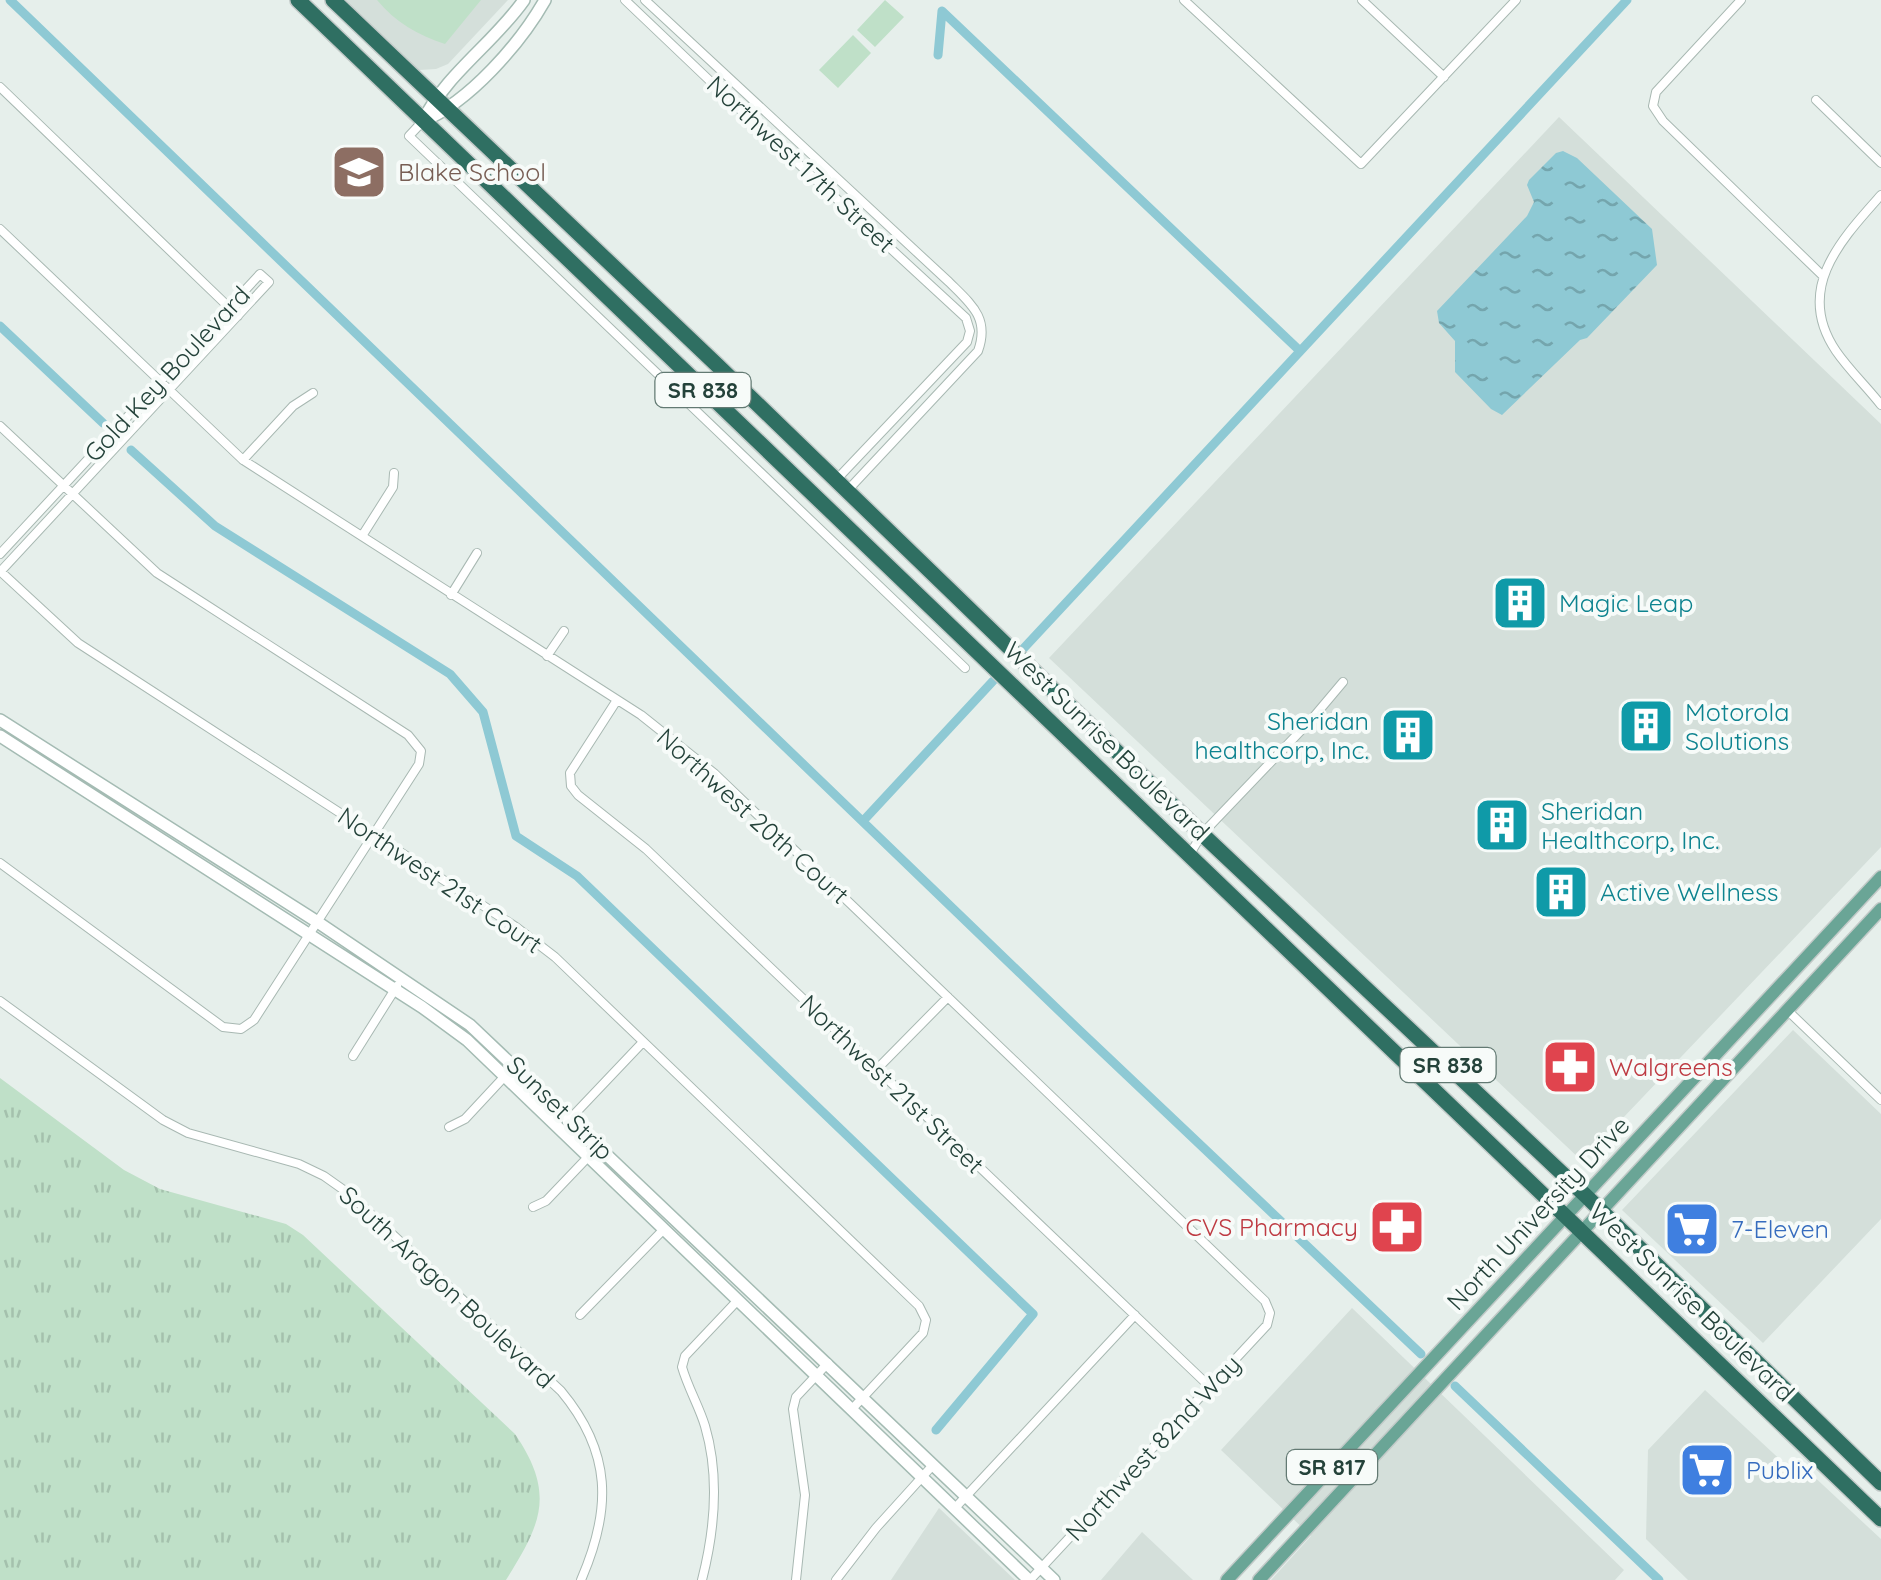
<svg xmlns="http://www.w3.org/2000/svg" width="1881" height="1580" viewBox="0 0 1881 1580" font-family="Quicksand,sans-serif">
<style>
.built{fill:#d4dfda}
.grass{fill:url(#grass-tufts)}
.pitch{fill:#bfe0c8}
.water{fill:url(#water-ripples)}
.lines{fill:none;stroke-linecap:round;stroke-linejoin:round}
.canal{stroke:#8ec9d4;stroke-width:9}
.street-casing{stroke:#a8b8b2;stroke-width:10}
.secondary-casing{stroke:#a4bbb3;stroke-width:14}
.primary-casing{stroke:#c2cac8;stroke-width:15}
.highway-casing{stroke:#c2cac8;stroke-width:18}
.street{stroke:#fff;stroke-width:8}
.secondary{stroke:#fff;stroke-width:11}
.primary{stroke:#6aa596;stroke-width:12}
.highway{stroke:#2f6f62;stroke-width:15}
.labels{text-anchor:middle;stroke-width:8;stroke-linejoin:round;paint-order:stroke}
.shield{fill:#f7fbf9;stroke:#637a73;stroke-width:2.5}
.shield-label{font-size:22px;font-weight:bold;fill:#24423a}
.street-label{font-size:25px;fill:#24423a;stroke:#f7fbf9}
.education-label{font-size:25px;fill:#785e54;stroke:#f7fbf9;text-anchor:start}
.culture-label{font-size:25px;fill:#0d838f;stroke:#f7fbf9;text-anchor:start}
.health-label{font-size:25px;fill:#be3a42;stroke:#f7fbf9;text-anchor:start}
.shop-label{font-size:25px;fill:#366cbe;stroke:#f7fbf9;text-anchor:start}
</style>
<defs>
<pattern id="grass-tufts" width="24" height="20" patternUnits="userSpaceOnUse" patternTransform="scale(2.5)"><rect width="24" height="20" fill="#bfe0c8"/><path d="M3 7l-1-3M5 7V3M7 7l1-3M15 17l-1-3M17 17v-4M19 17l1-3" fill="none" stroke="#a4c1ad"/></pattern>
<pattern id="water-ripples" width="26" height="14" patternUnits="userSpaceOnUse" patternTransform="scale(2.5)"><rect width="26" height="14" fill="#8ec9d4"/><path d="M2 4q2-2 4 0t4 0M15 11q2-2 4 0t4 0" fill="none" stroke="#74a5ad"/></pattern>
</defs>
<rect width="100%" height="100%" fill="#e6efeb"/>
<path class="built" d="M346,0h162l-60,64 -12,5 -17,1z
M1559,117l322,307v423l-299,314 -533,-503z
M1793,1030l88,84v105l-118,124 -141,-133z
M1352,1308l272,262 -9,10h-344l40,-44 -90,-86z
M1705,1390l81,75 8,-7 87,81v41h-193l-42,-41 2,-89z
M939,1508l76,72h-124z
M1142,1532l51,48h-92z"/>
<path class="grass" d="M0,1078l124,92 36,19 126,35 17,11 212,199c41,60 26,90 -9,146h-506z"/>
<path class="pitch" d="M377,0h104l-36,44c-27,-9 -50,-22 -68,-44z
M885,0l19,17 -29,30 -18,-17z
M853,35l18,18 -33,35 -19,-18z"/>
<path class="water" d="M1563,151l14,7 75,71 5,36 -70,73 -7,2 -78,75 -11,-6 -36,-37v-31l-16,-18 -2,-12 90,-95 7,-14 -7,-17 2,-5 27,-27z"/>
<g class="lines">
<path class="canal" d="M10,0l1067,1028 344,326
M938,55l4,-44 358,340
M0,326l103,97
M131,450l84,76 235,148 33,38 33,124 61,40 456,438 -97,116
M1023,649l604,-649
M864,820l129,-139
M1455,1386l204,194"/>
<g class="street-casing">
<path id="street" d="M625,0l126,120 215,198 4,13 -3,11 -130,137
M645,0l304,282c22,22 41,36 29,69l-131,140
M1184,0l177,164 155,-164
M1362,0l82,77
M1741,0l-85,92 -3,14 10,15 160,155
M0,87l238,229
M1816,100l65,63
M423,121l-14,15 556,532
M1881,195c-40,45 -87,94 -45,156 13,19 31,36 45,54
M0,229l243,231 398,255 74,59 550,527 5,12 -3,12 -237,255
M0,426l157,147 251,162 13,16 -2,13 -165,256 -13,9 -18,-2 -223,-164
M243,460l50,-54 20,-13
M362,536l31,-49 1,-14
M0,554l260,-280 9,8 -269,290
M0,571l78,72 438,284 39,30 364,349 7,14 -3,13 -70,75
M451,595l26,-42
M547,656l17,-25
M617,700l-47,73 1,13 7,9 68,54 563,537
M1190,854l12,-20 109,-114 32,-38
M0,1001l163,119 25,13 111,31 25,12 24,17 213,198c51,61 51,118 20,189
M1787,1010l94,90
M353,1056l44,-70
M877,1069l71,-72
M567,1122l76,-80
M449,1127l16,-8 40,-43
M533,1207l13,-6 43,-45
M580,1315l84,-86
M955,1508l180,-193
M702,1580c13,-51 18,-103 3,-154 -6,-20 -17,-38 -23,-59l3,-11 53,-56
M796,1580l9,-85 -12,-86 3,-12 32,-34
M836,1580l40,-52 57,-63"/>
</g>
<g class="secondary-casing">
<path id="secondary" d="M423,121c46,-19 97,-77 122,-121
M423,121c23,-47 71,-78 101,-121
M0,720l316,201 154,104 584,555
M0,736l422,271 45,33 562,540"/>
</g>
<g class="primary-casing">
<path id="primary" d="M1227,1580l654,-703
M1259,1580l622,-671"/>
</g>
<g class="highway-casing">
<path id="highway" d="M298,0l1583,1519
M333,0l384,365 485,469 383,361 296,288"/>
</g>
<use href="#street" class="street"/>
<use href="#secondary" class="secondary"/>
<use href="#primary" class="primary"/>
<use href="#highway" class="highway"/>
</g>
<defs>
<g id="school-square" transform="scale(2.875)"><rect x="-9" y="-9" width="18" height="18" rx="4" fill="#8d6e63" stroke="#f7fbf9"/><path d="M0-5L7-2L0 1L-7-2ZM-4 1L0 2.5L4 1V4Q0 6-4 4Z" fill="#fff"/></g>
<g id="building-square" transform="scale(2.875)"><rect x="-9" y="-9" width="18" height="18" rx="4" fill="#0f9aa8" stroke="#f7fbf9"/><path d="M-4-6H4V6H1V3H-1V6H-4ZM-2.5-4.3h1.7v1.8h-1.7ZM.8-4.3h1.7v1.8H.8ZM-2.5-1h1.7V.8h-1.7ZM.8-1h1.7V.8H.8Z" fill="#fff"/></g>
<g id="pharmacy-square" transform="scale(2.875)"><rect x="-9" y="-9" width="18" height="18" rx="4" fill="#e0444e" stroke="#f7fbf9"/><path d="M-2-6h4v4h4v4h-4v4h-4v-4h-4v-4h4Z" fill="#fff"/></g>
<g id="supermarket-square" transform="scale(2.875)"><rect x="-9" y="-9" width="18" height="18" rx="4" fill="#3f7fe0" stroke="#f7fbf9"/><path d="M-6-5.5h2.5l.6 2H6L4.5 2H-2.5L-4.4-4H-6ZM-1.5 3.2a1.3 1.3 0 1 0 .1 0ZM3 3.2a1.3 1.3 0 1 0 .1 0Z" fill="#fff"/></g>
</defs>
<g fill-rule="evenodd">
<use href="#school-square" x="359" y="172"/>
<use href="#building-square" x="1520" y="603"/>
<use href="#building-square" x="1646" y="726"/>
<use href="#building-square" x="1408" y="735"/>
<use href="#building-square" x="1502" y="825"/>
<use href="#building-square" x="1561" y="892"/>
<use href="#pharmacy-square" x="1570" y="1067"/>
<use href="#pharmacy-square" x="1397" y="1227"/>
<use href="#supermarket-square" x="1692" y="1229"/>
<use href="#supermarket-square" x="1707" y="1470"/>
</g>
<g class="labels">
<g class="shield">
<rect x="655.5" y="373" width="95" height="34" rx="8"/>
<rect x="1400.5" y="1048" width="95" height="34" rx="8"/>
<rect x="1287" y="1450" width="90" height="34" rx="8"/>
</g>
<g class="shield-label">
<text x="703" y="398">SR 838</text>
<text x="1448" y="1073">SR 838</text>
<text x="1332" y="1475">SR 817</text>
</g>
<g class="street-label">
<text transform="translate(801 164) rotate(43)" y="9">Northwest 17th Street</text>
<text transform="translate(167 374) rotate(-47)" y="9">Gold Key Boulevard</text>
<text transform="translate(1107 741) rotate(44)" y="9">West Sunrise Boulevard</text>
<text transform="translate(753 816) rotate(42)" y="9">Northwest 20th Court</text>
<text transform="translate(440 880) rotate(34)" y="9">Northwest 21st Court</text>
<text transform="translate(892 1084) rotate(44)" y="9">Northwest 21st Street</text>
<text transform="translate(560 1108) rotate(44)" y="9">Sunset Strip</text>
<text transform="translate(1538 1213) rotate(-47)" y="9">North University Drive</text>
<text transform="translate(447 1287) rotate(43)" y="9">South Aragon Boulevard</text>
<text transform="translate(1692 1302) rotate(44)" y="9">West Sunrise Boulevard</text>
<text transform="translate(1153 1448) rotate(-47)" y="9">Northwest 82nd Way</text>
</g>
<g class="education-label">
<text x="398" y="181">Blake School</text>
</g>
<g class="culture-label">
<text x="1559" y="612">Magic Leap</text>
<text x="1685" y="721">Motorola<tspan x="1685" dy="29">Solutions</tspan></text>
<text x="1369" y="730" text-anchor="end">Sheridan<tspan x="1369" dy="29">healthcorp, Inc.</tspan></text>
<text x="1541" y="820">Sheridan<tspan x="1541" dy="29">Healthcorp, Inc.</tspan></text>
<text x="1600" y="901">Active Wellness</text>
</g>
<g class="health-label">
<text x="1609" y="1076">Walgreens</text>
<text x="1358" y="1236" text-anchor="end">CVS Pharmacy</text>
</g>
<g class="shop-label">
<text x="1731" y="1238">7-Eleven</text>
<text x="1746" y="1479">Publix</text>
</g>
</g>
</svg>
